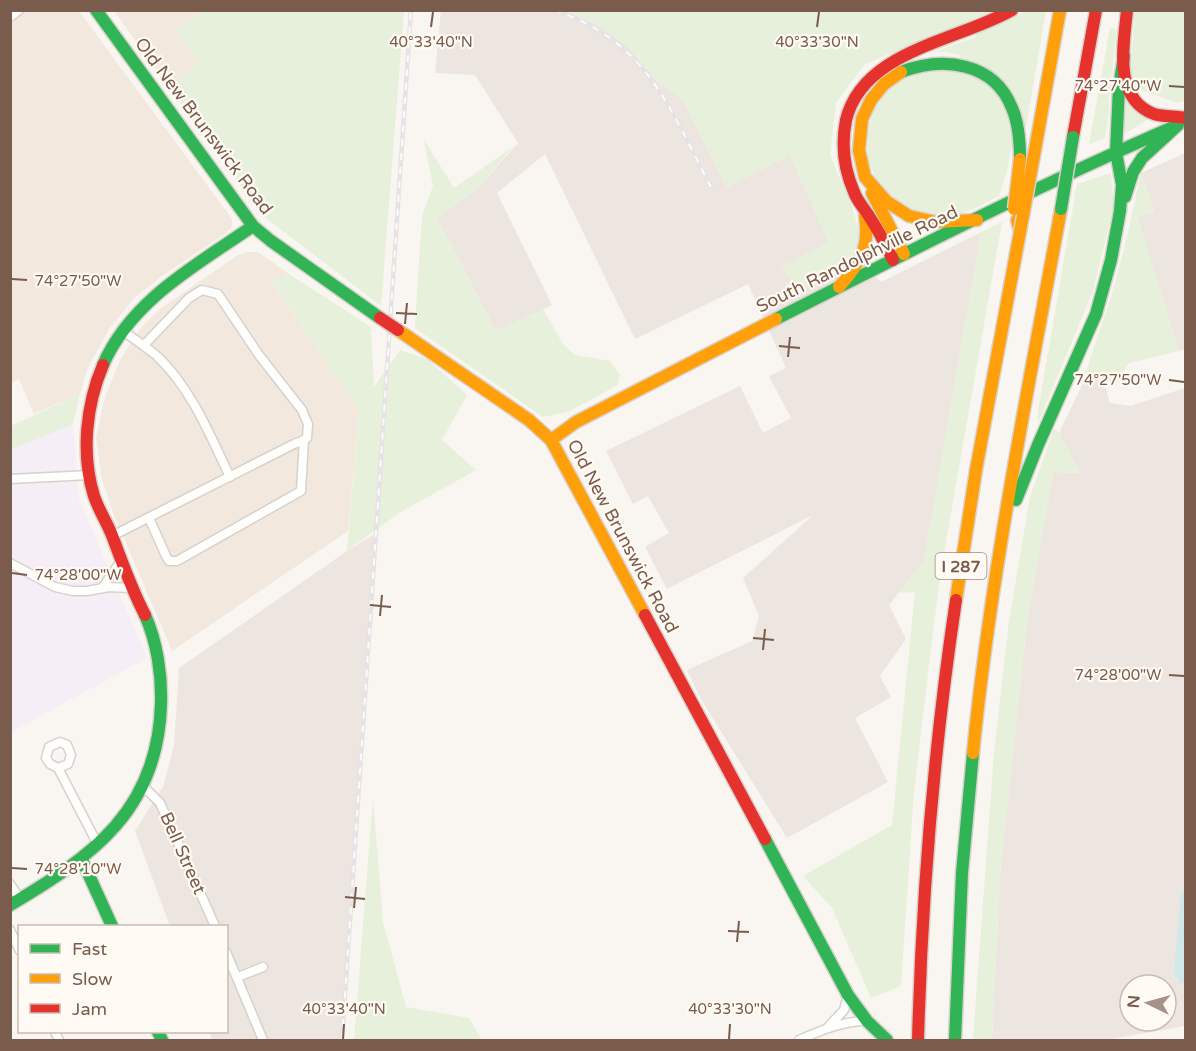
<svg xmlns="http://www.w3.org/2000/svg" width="1196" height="1051" viewBox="0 0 1196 1051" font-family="'Varela Round',sans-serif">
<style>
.residential{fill:#f2e8de}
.industrial{fill:#ede5e0;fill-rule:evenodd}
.education{fill:#f6eef6}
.green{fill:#e7f0db}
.water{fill:#d0e8ea}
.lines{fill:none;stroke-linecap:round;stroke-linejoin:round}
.street-casing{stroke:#d7d1cb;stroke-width:11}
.fast-casing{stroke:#d9d2cb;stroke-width:15}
.slow-casing{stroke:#d9d2cb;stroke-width:15}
.jam-casing{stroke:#d9d2cb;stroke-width:15}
.street{stroke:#fefefd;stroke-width:8}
.fast{stroke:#30b455;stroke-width:12}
.slow{stroke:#ff9f0a;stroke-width:12}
.jam{stroke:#e5322d;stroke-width:12}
.rail-casing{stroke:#e6e3e7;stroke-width:4.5}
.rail{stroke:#fffaf3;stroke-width:2;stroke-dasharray:7;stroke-linecap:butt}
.fast-bridge-casing{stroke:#d9d2cb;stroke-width:15;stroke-linecap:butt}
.slow-bridge-casing{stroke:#d9d2cb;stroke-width:15;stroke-linecap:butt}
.jam-bridge-casing{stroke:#d9d2cb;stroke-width:15;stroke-linecap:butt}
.fast-bridge{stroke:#30b455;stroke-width:12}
.slow-bridge{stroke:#ff9f0a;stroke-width:12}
.jam-bridge{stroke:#e5322d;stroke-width:12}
.ticks{fill:none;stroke:#7a5c4d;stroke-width:2}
.labels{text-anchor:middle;stroke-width:4.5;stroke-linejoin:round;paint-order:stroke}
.shield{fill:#fffaf3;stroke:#a28b7f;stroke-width:1.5}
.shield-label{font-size:16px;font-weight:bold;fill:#7a5c4d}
.street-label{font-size:18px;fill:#7a5c4d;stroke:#fffaf3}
.ticks-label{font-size:15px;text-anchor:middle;fill:#7a5c4d;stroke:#fffaf3;stroke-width:4.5;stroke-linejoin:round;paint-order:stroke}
</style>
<rect width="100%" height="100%" fill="#f9f5f0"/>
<path class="residential" d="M11,11h68l153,208v7l-6,7 -60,40 -31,24 -26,32 -22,40 -7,25 -46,20 -15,-35 -8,4z
M114,11h89l-27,20 22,31 -29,25z
M248,252h10l31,22 -18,7 88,129 -11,121 -176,120 -58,-136 -12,-35 -6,-42 8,-38 16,-40 20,-31 20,-20 78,-54z"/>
<path class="industrial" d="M441,11h125l34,15 27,20 30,35 26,19 44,87 63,-32 39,88 52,39 100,-50 -57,329 -35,44 17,34 -26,37 11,21 -36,21 33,64 -101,56 -88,-142 -12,-26 65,-29 7,-25 -16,-38 70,-63 -146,74 -22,-42 24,-14 -21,-37 -15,8 -27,-53 134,-65 23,47 28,-15 -22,-42 17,-8 -38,-84 -113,55 -90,-185 -48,39 55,112 -56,26 -59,-113 40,-29 41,-46 -43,-68 -40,-2z
M1185,153v196l-6,2 -42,-134 17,-6 -13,-38z
M1102,375l8,28 21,3 54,-18v638l-79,14h-114l8,-165 27,-253 26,-150 27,1 -21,-40 25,-52zM1130,985h36v36h-36z
M378,532l-37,508h-129l-3,-8h17v-106h-56l-35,-95 28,-44 11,-41 5,-78 168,-117z"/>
<path class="education" d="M73,424l6,75 68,159 -136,74v-282z"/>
<path class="green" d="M203,10l201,1 -23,295 -119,-91 -93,-128 29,-25 -22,-31z
M571,11h422l-128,53 -29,39 -6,52 21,49 10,32 -5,19 -56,36 -19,-24 47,-25 -38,-87 -63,32 -44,-87 -26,-19 -30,-35 -27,-20 -29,-13z
M1024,11h22l-21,123 -3,-14 -62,-61v-4l-13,-3h-13l42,-15v-3l41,-18z
M1135,11h50v90l-8,2 -39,-14 -6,-6 -2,-8z
M1110,28l7,1 -8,68v18l-4,23 -16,6z
M951,67l37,16 13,15 13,35 -7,38 -8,25c-20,10 -45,25 -69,21 -5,-1 -12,-4 -17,-7 -5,-2 -12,-4 -16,-7 -46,-34 -36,-105 13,-130 10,-6 29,-5 41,-6z
M1123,91l26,28 -23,14 -3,-1z
M424,140l30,48 59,-41 -36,42 -40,29 59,113 47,-22 20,35 12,11 35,6 10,14 -2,10 -50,27 -25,5 -128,-89 7,-112 11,-30z
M1111,173l3,32 -21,86 -55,132 -1,-6 40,-233z
M1141,173l13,39 -16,5 41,134 -50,12 -14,23 -14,-11 -17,4c8,-27 17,-53 26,-79 13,-42 22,-85 31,-127z
M1002,222l-61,348 -10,78 -17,144 -13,194 -30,12 -39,-90 -29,-32 89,-51 23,-233 -17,1 26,-33 57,-328z
M289,274l82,53 3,60 26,-37 27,9 40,36 -25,45 34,30 -77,43 -52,38 12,-141 -88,-130z
M80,394l-7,30 -62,26v-24z
M1054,428l5,5 21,40 -27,-1 -26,150 -27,253 -8,165h-19l21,-288 15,-131 21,-124z
M373,798l10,124 23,85 63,11 13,22h-128z"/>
<path class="water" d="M1184,891h2l-1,92 -5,-1 -6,-10 7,-78z"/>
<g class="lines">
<g class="street-casing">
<path id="street" d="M10,17l9,-7
M123,331c11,8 23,16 34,25 34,32 53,79 73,121
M144,345l45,-47 13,-8 16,4 41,61 43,55 6,14 -1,14 -3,2 -3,51 -124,70h-8l-3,-5 -17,-38
M10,479l80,-4
M112,536l182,-92 10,-4
M10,563l45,24 18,4h14l22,-4 22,1
M102,588l19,-27
M58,768l10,-4 3,-9 -4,-10 -7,-3 -11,5 -3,11 4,6 8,4 39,75
M142,785l18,18 55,123
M10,884l10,15
M10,930l10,21
M226,952l37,88
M238,977l25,-10
M829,1026l15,-16 4,-15
M55,1032l4,8
M799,1040c23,-10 43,-19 68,-19"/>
</g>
<g class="fast-casing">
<path id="fast" d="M96,10l157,216 18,15 109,77
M901,72c42,-16 93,-10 111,36 7,16 8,34 8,51
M1125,197l8,-25 9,-14 36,-33
M776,319c130,-66 261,-133 395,-191
M103,365c28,-65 95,-101 150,-139
M1016,500l22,-55 58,-131 15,-54 9,-49 2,-26 -6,-33 3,-65 5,-31
M765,839l83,156 19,26 20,19
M82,860l30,66
M10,905c83,-49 148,-95 151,-201 1,-29 -4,-62 -16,-89
M158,1032l4,8
M955,1040l7,-167 11,-120"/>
</g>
<g class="slow-casing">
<path id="slow" d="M901,72l-17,12 -13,16 -9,19 -3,31 6,27 21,24 23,15 27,6 41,-2
M1033,161l27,-151
M872,193l32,61
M839,287c21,-24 31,-38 26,-71
M398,330l131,90 22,20 94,175
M551,440l25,-18 200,-103
M956,600l20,-130 44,-238 -3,-12
M973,753c18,-182 55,-363 88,-544"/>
</g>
<g class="jam-casing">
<path id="jam" d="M1127,10c-3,34 -15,88 27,104 10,3 21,2 32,4
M1073,137l23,-127
M893,260c-7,-15 -15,-30 -24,-44 -5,-8 -12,-15 -15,-24 -10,-23 -13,-47 -8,-72 17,-70 112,-79 166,-110
M103,365c-17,40 -22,89 -9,131 5,15 14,28 19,42 10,27 19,52 32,77
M645,615l120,224
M918,1040c4,-147 16,-294 38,-440"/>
</g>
<use href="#street" class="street"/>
<use href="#fast" class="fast"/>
<use href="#slow" class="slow"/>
<use href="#jam" class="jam"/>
<g class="rail-casing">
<path id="rail" d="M554,10c93,31 115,97 157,177
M342,1040l69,-1030"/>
</g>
<use href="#rail" class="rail"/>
<g class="fast-bridge-casing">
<path id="fast-bridge" d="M1061,209l12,-72"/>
</g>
<g class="slow-bridge-casing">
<path id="slow-bridge" d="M1014,209l6,-50
M1020,232l13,-71"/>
</g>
<g class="jam-bridge-casing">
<path id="jam-bridge" d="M380,318l18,12"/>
</g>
<use href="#fast-bridge" class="fast-bridge"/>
<use href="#slow-bridge" class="slow-bridge"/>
<use href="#jam-bridge" class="jam-bridge"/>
</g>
<path class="ticks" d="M431,27l2,-15M817,27l2,-15M1169,86l15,1M12,279l15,1M396,313l21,1M405,324l2,-21M779,346l21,2M788,357l2,-20M1169,380l15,2M12,573l15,2M370,605l21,2M380,616l2,-21M753,638l21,2M763,650l2,-21M1169,675l15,1M12,868l15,1M345,897l20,2M354,908l2,-21M728,931l21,1M737,942l2,-21M343,1039l1,-15M729,1039l1,-15"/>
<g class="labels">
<rect class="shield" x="935.5" y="553" width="51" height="26" rx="4.5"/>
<g class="shield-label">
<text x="961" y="572">I 287</text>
</g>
<g class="street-label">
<text transform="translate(204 126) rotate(53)" y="6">Old New Brunswick Road</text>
<text transform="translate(857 259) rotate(-26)" y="6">South Randolphville Road</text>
<text transform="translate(623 536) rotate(62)" y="6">Old New Brunswick Road</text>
<text transform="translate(183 853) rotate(66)" y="6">Bell Street</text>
</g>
</g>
<g class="ticks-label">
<text x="431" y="47">40°33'40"N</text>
<text x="817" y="47">40°33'30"N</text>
<text x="1118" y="91">74°27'40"W</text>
<text x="78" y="286">74°27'50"W</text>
<text x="1118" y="385">74°27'50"W</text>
<text x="78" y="580">74°28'00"W</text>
<text x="1118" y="680">74°28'00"W</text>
<text x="78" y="874">74°28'10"W</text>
<text x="344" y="1014">40°33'40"N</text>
<text x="730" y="1014">40°33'30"N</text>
</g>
<rect width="1196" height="1051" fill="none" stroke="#7a5c4d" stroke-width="24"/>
<rect x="18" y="925" width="210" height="108" fill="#fffaf3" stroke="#cabbb1" stroke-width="1.5"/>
<rect x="30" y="944" width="30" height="9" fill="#30b455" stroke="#cabbb1" stroke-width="1.5"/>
<text x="72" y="955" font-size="18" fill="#7a5c4d">Fast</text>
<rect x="30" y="974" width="30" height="9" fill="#ff9f0a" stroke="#cabbb1" stroke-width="1.5"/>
<text x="72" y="985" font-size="18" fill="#7a5c4d">Slow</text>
<rect x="30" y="1004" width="30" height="9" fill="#e5322d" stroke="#cabbb1" stroke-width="1.5"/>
<text x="72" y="1015" font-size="18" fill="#7a5c4d">Jam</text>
<g transform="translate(1148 1003) rotate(275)"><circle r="28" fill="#fffaf3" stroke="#cabbb1" stroke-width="1.5"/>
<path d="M0-4.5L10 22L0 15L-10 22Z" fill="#a69286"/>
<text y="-9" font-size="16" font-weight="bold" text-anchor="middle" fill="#7a5c4d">N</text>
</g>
</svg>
